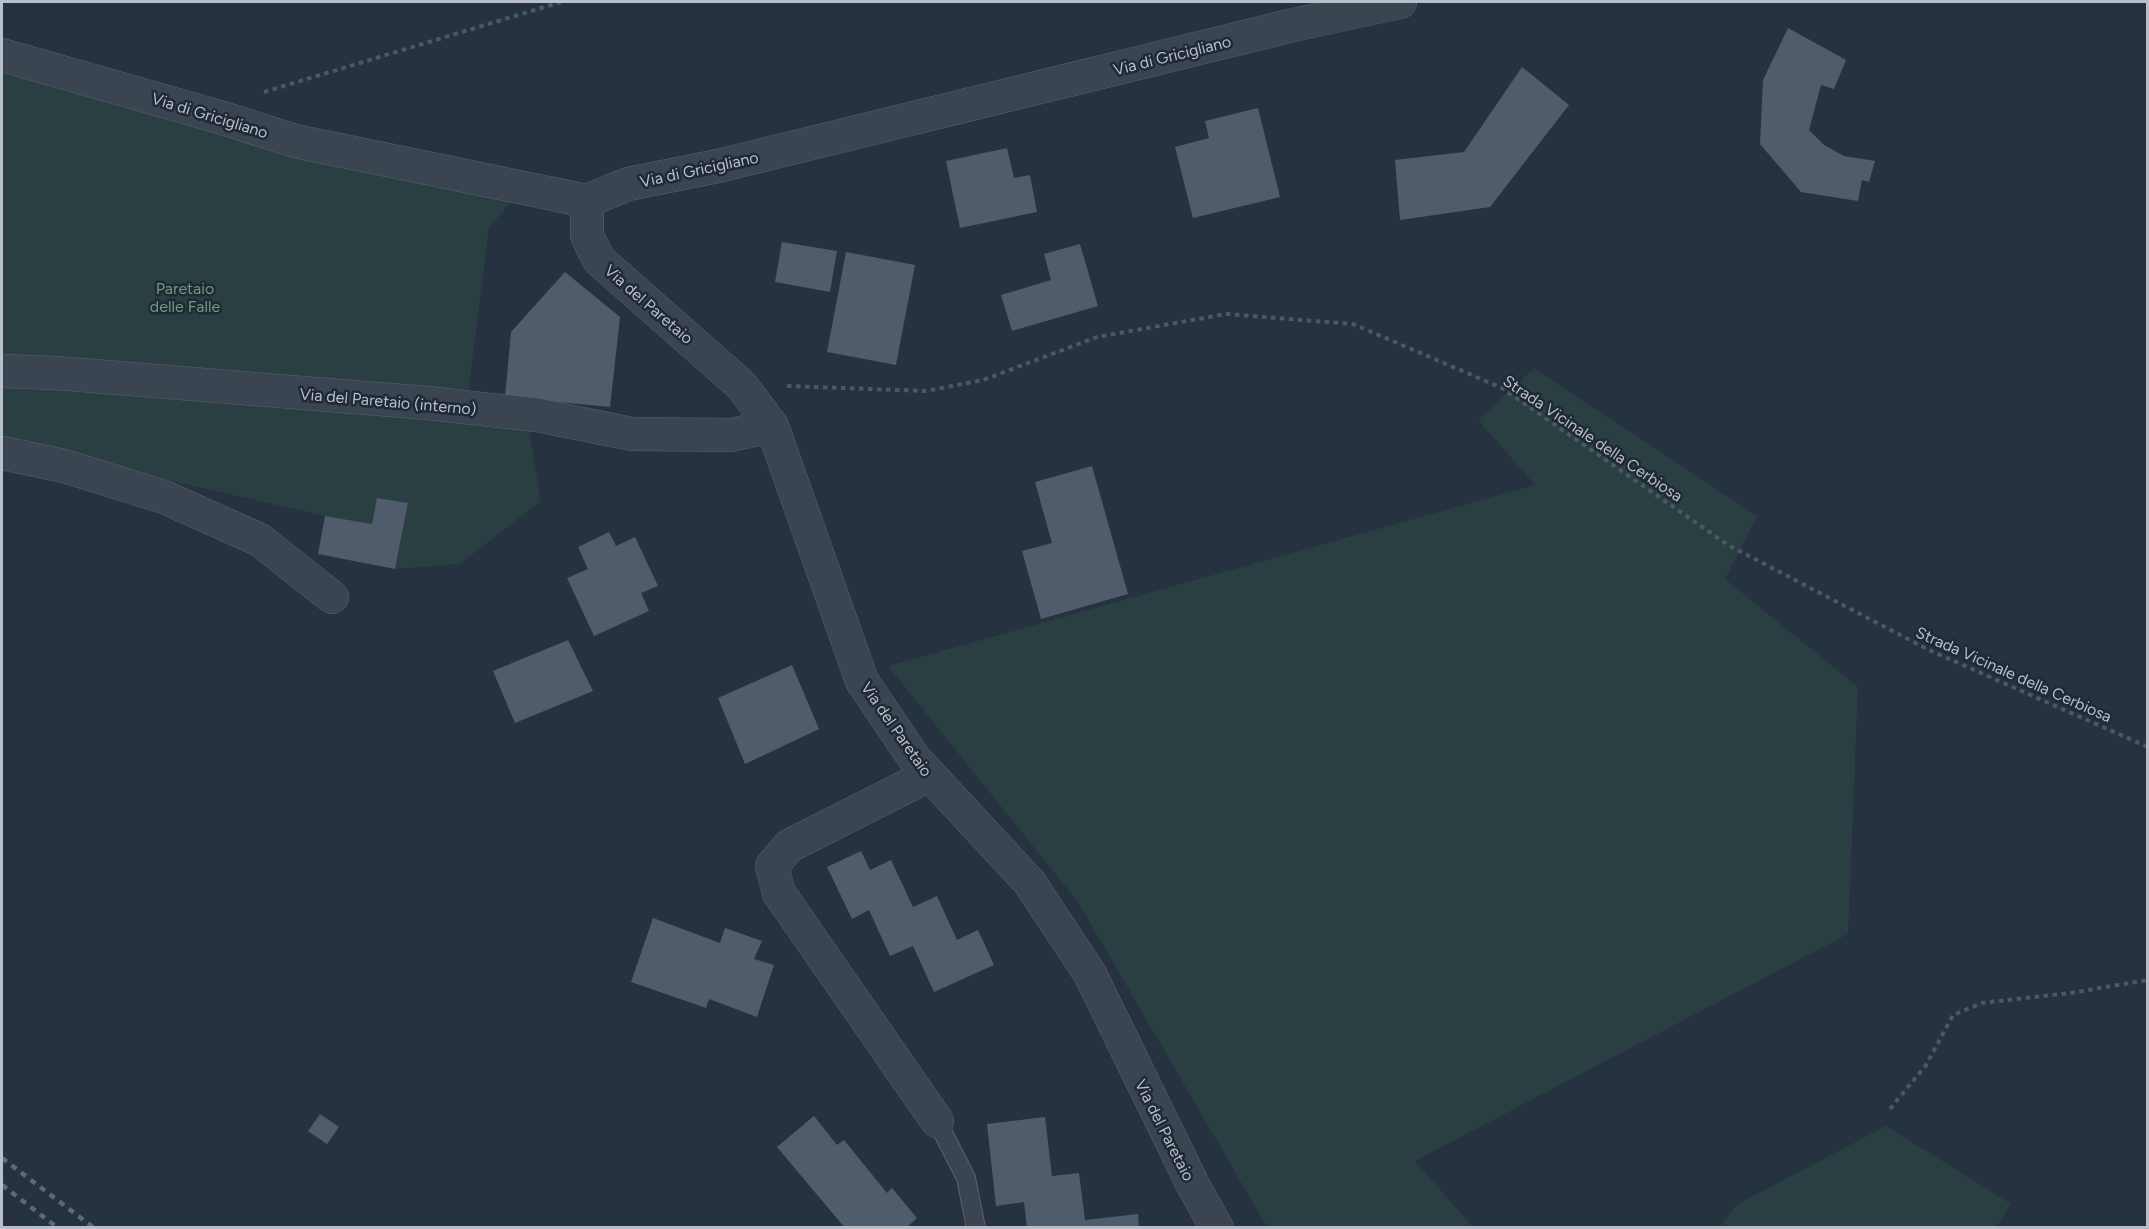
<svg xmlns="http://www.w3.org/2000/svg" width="2149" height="1229" viewBox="0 0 2149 1229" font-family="Figtree,sans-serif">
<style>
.green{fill:#293f42}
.building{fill:#505b6c}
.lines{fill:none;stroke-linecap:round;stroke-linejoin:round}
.service-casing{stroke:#59626e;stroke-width:20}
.minor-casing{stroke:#59626e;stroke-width:34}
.path{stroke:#475c5f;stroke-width:4;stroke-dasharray:4.5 4.5;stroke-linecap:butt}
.service{stroke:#3b4451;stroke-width:18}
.minor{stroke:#3b4451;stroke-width:33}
.rail{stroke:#5e6877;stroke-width:4.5;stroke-dasharray:6 6;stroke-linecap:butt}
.labels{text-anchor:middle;stroke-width:5;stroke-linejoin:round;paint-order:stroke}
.street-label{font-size:16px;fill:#b8bfcb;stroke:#202936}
.park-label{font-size:16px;fill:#709b7a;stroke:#202936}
</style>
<rect width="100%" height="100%" fill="#273241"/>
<path class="green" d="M2,55l522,133 -35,39 -21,166 61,38 12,70 -81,63 -65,5 13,-65 -36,20 -47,-8 -323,-74z
M1534,368l223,148 -32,63 133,108 -10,247 -433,227 58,66h-206l-189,-325 -190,-236 647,-181 -57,-65z
M1886,1126l125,78 -15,23h-276l16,-22z"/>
<path class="building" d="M1788,28l58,32 -12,29 -13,-4 -12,45 15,15 20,11 31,5 -6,21 -7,-2 -4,21 -57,-9 -41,-48 3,-64z
M1522,67l47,38 -79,102 -90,13 -5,-60 69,-8z
M1258,108l22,89 -87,21 -18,-71 34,-9 -4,-17z
M1007,148l7,30 16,-3 7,37 -77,16 -14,-67z
M782,242l55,9 -7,41 -55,-10z
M1080,244l18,62 -86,25 -11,-36 50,-15 -7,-26z
M846,252l69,13 -19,100 -69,-13z
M565,272l55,45 -10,90 -105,-10 6,-65z
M1092,466l36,128 -87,25 -19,-68 30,-8 -17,-61z
M377,498l31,5 -13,66 -77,-15 7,-38 47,8z
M609,532l7,14 19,-9 23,49 -17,7 8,18 -55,25 -27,-58 21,-9 -10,-22z
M568,640l25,51 -78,32 -22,-52z
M792,665l27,64 -74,35 -27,-66z
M861,851l9,19 21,-10 22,47 24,-11 20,44 21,-10 16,35 -60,27 -21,-46 -23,10 -21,-46 -17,9 -25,-52z
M653,918l67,25 5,-15 37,13 -8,18 20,6 -17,52 -48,-18 -3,9 -75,-26z
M320,1114l19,13 -12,17 -19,-13z
M814,1116l23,29 7,-5 43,53 5,-5 25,30 -11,10h-61l-68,-81z
M1045,1117l7,59 27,-3 6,47 53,-6 1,14h-112l-3,-26 -28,4 -9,-82z"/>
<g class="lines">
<g class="service-casing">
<path id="service" d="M937,1121l29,57 10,50"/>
</g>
<g class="minor-casing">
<path id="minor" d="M2,55l221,63 72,23 292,60 41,-17 90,-18 571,-140 111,-24
M587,201v35l12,24 142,125 31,41 90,255 52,77 116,125 60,91 103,211 24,43
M2,371l54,2 372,30 109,12 95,19 99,1 41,-9
M2,453l62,13 100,31 96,43 72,57
M929,775l-140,71 -17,20 7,27 158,228"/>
</g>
<path class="path" d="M264,92l297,-90
M787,386l139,5 57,-11 114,-43 129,-23 127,10 149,64 226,157 201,105 219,97
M1890,1109l36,-44 27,-50 29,-12 88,-10 78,-13"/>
<use href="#service" class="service"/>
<use href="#minor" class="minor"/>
<path class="rail" d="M2,1158l92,70
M2,1185l56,43"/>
</g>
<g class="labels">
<g class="street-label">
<text transform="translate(1172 55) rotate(-14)" y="6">Via di Gricigliano</text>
<text transform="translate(210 115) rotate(17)" y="6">Via di Gricigliano</text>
<text transform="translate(699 169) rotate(-12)" y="6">Via di Gricigliano</text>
<text transform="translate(649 304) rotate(41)" y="6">Via del Paretaio</text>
<text transform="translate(388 401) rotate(5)" y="6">Via del Paretaio (interno)</text>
<text transform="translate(1593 438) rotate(34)" y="6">Strada Vicinale della Cerbiosa</text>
<text transform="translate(2014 674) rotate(24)" y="6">Strada Vicinale della Cerbiosa</text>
<text transform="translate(897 729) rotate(55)" y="6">Via del Paretaio</text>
<text transform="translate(1165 1130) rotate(63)" y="6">Via del Paretaio</text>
</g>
<g class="park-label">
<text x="185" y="294">Paretaio<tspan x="185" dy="18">delle Falle</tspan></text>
</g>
</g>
<rect width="2149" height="1229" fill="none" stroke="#b8bfcb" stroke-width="6"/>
</svg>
